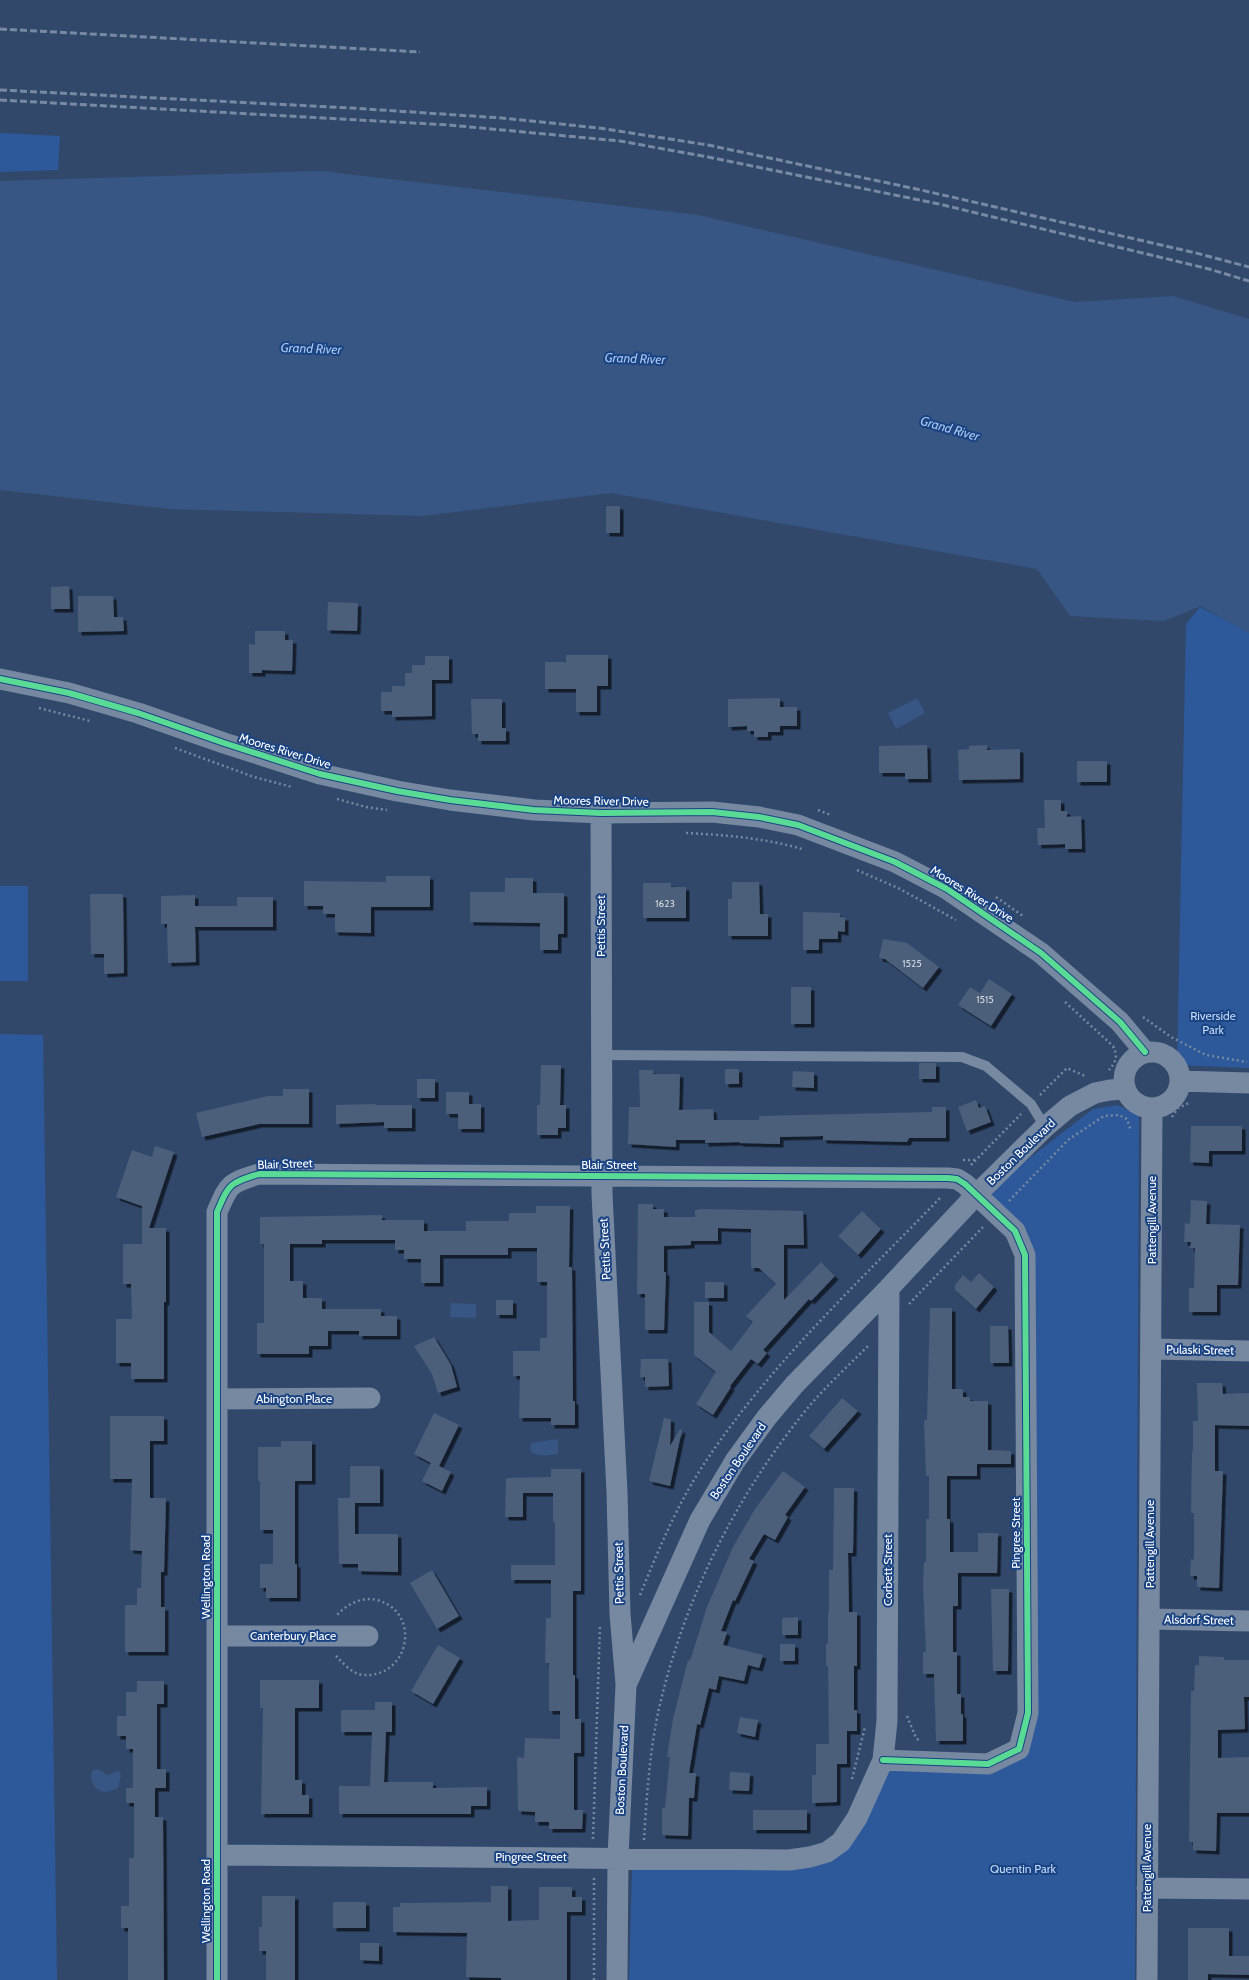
<svg xmlns="http://www.w3.org/2000/svg" width="1249" height="1980" viewBox="0 0 1249 1980" font-family="Cabin,sans-serif">
<style>
.green{fill:#2d599b}
.water{fill:#375684}
.building{fill:#4b5e7a;filter:url(#shadow)}
.lines{fill:none;stroke-linecap:round;stroke-linejoin:round}
.path{stroke:#7788a1;stroke-width:2.5;stroke-dasharray:2 3;stroke-linecap:butt}
.lane{stroke:#7788a1;stroke-width:10}
.street{stroke:#7788a1;stroke-width:21}
.rail{stroke:#7889a1;stroke-width:3;stroke-dasharray:7 3;stroke-linecap:butt}
.cycleway-casing{stroke:#194383;stroke-width:8}
.cycleway{stroke:#5adb95;stroke-width:6}
.labels{text-anchor:middle;stroke-width:4;stroke-linejoin:round;paint-order:stroke}
.number-label{font-size:10px;fill:#d2d7de}
.street-label{font-size:12px;fill:#fff;stroke:#194383}
.park-label{font-size:12px;fill:#c2d9f9;stroke:#194383}
.water-label{font-size:13px;font-style:italic;fill:#a8c8f3;stroke:#194383}
</style>
<defs>
<filter id="shadow"><feDropShadow dx="3.5" dy="3.5" stdDeviation="0" flood-color="#0009"/></filter>
</defs>
<rect width="100%" height="100%" fill="#31486b"/>
<path class="green" d="M0,133l60,3 -2,34 -58,2z
M1200,607l49,25v436l-72,-3 9,-441z
M0,886h28v95h-28z
M0,1034l43,1 14,945h-57z
M1117,1105l22,10 -4,865h-506l3,-111 211,-24 42,-87 111,2 28,-33v-465l-45,-65 114,-88z"/>
<path class="water" d="M321,171l377,44 377,87 98,-6 76,23v314l-48,-27 -37,15 -94,-5 -33,-47 -426,-76 -188,23 -253,-7 -170,-19v-309z
M917,698l8,15 -29,16 -8,-16z
M451,1303l25,1v14l-26,-1z
M558,1439v15c-9,1 -22,4 -28,-4l1,-7z
M98,1769l10,6 11,-4 2,4 -3,13c-3,1 -9,4 -13,4 -11,-1 -17,-13 -12,-22z"/>
<path class="building" d="M606,506h14v27h-14z
M69,586l1,23h-19v-22z
M78,596h35l1,21h9l1,14 -46,1z
M328,602l30,1 -1,28 -30,-1z
M255,631h30v9h8l-1,31 -30,-1v3h-13v-29l6,1z
M566,655h42v31h-11v26h-21v-23h-31v-27h21z
M425,656h24v24h-17v36l-40,1v-6h-11v-19h11v-6h13v-13h7v-8h13z
M780,698v9h17v19h-17v6h-12v5h-14v-6h-7v-5l-19,1v-28z
M471,699h31v29h4v13h-28v-7h-6z
M927,745l1,34h-23v-6h-26v-27z
M987,745v5l33,-1v30l-61,1 -1,-30 11,-1v-3z
M1077,761h30v21h-30z
M1044,800h17v11h6v6l14,-1 1,33h-17v-5l-27,1 -1,-17h8z
M386,876h44v31h-59v26l-36,-1v-18h-12v-8h-19v-25l82,1z
M505,878h28v15h31v41h-6v16h-18v-27l-70,-1v-30h35z
M732,882h27l1,32h8v22h-40v-37h4z
M643,883h28v4h15v31h-43z
M90,894h33l1,79 -20,1v-20h-13z
M195,895v11h42v-9h36v30h-78l1,35 -28,1 -1,-39h-6v-28z
M803,912l37,1v4h5v15l-7,-1v8h-19v11h-16z
M883,939l24,4 32,24 -16,21 -38,-29 -6,-1z
M989,979l23,15 -21,32 -33,-21 12,-18 10,6z
M791,987h20v37h-20z
M919,1063h17v16h-17z
M541,1065h20l-1,40h6v23h-8v7h-21v-30h3z
M725,1069h14v15h-14z
M639,1070h14v4h27l-1,36 34,-1 1,11h45v-4l173,-4v-5h14v31h-37l-2,4 -84,-2v-4l-43,1v7l-41,-1v-1l-34,1v-3h-29v7l-48,-3 1,-37h11z
M793,1071l21,1v16l-22,-1z
M417,1079h18v19h-18z
M283,1089h26v35h-50l-57,13 -6,-24 72,-17h15z
M446,1092h23v12h12v25h-23v-15h-12z
M976,1100l3,8 6,-2 6,16 -24,9 -9,-24z
M375,1104v1h37v23h-28v-6l-48,2v-19z
M1191,1126h51v25h-33v12l-19,-1z
M155,1146l19,6 -25,76h17v74h-2v77h-33v-16h-15v-44h16l-1,-35h-8v-40h19v-38l-26,-9 16,-47 20,7z
M1191,1200l16,1 -1,23 34,1 -2,60h-21v27h-28v-24h5l1,-40h-5l1,-6h-7l1,-19 5,1z
M638,1204h15v5h11v8h31v-7l6,-1 102,2 1,34h-20v55l37,-38 14,14 -24,25 -2,-2 -46,51 4,3 -9,11 -7,-5 -21,27 1,1 -18,28 -17,-11 20,-32 -22,-17v-53h15v30l22,19 22,-29 -7,-6 30,-32 -17,-16h-8v-39l-33,-1v13h-27v4l-27,1v26h2l-2,58h-19v-36h-8z
M536,1206h34l-1,61h3l1,134h2v24h-24v-7h-32l1,-42h-7v-25h27v-13h7v-56h-10v-34h-29v7h-68v28h-19v-24h-17v-9h-9v-10h-73v4h-32v37h13v17h19v11h59v7h16v20h-38v-5h-31v15h-19v8h-52v-31h7v-79h-4v-27l122,-2v5h42v11h42v-10h43v-8h27z
M862,1211l19,18 -23,26 -20,-19z
M979,1273l15,14 -18,22 -21,-19v-5l8,-10 8,7z
M705,1282h19v16h-19z
M496,1300h17v15h-17z
M930,1308h22v81h11v8h7v4h18v49l23,1v13h-34v12h-30v43h3v33h28v-19h20l-1,40h-39v33h-5v46h4v42h4v20h2v27h-27l-2,-67h-11v-22h3l-3,-67 1,-23h2v-43h3v-43h-3l-2,-56h3z
M990,1326h18l1,37h-19z
M434,1337l17,28 6,22 -19,6 -6,-19 -18,-28z
M641,1359h27l1,27 -24,1v-10h-5z
M1197,1383h25l1,11 26,-1v33l-34,-1v46h8l-4,117 -22,-1v-11h-7l1,-17 3,1v-47h-3l1,-62h1v-30h5z
M842,1398l16,13 -34,38 -15,-13z
M434,1413l25,12 -20,41 12,6 -9,19 -20,-10 9,-18 -17,-9z
M110,1416h54v25h-14v57h16l-2,74h-3v35h4v45h-40v-47h12v-17h4l1,-37 -12,-1 2,-71h-22z
M664,1418l7,1 -1,27 10,-17 2,1 -12,56 -21,-5z
M281,1441h31v40h-17v83h2v34h-31v-10h-6v-24h13v-34h-13v-49h-2v-34h23z
M350,1466h30v37h-25v31h43v38l-40,-1v-7h-19l-1,-66h12z
M551,1469h30v122h-8v84h2v44h6v34h-7v57h9l-1,19h-33v-7h-14v-10l-17,-1 -1,-54 7,1 1,-20 35,1v-28h-11v-48h-4l1,-45h5v-38h-40v-15h44v-43h-2v-29h-30v24h-18l1,-39 45,-1z
M783,1471l22,16 -20,28 3,2 -13,23 -11,-6 -15,25 5,2 -19,40 -2,-1 -12,31 6,1 -4,13 40,10 -4,13 -11,-3 -4,16 -25,-5 -3,14 -7,-2 -9,37 -3,-1 -8,49h7l-2,25h-5l-1,38 -26,-1v-27h3l5,-51h-3l6,-38 15,-59 2,1 17,-54 26,-60 22,-38z
M834,1488h20l-1,65h-5l1,59h8v54h-3v44h3v21h-10v33h-10v38l-25,1v-28h4v-31h13l-1,-78h-2v-22h2v-32h1v-42h4z
M432,1570l27,46 -22,13 -27,-46z
M991,1589h18l-1,82h-15z
M798,1617v18h-16v-17z
M780,1644h15v17h-15z
M438,1645l22,13 -27,46 -22,-13z
M1199,1656l25,1v3h25v37h-5l1,32 -27,1v28l31,-1v56h-32l-1,38 -23,-1v-8h-4l2,-151h3l1,-26h4z
M260,1680h59v28h-24v72h7v15h7v19h-48l2,-106h-3z
M137,1681h27v23h-7v65h9v19h-11v29h8l1,163h-36v-52h-7v-22h8v-48h5v-55h-8v-15h7v-39h-7v-13h-9v-20h9v-24h11z
M375,1702h17v30h-6l-2,50h49v6l54,-1v19h-16v8h-132v-28h31l2,-54h-31v-22h34z
M740,1717l18,3 -3,17 -18,-4z
M730,1772l20,1 -1,18 -20,-1z
M753,1810h54v20h-54z
M491,1886h17v35l31,-1v-33h33v10h10v15h-15v68h-66v-2l-35,-1 1,-44 -74,-1v-25h7v-4l91,-1z
M262,1896h33v84h-29v-29h-7v-24h3z
M333,1902h33v26h-33z
M1188,1928h41v28h20v19l-41,-1v6h-20z
M360,1943h19v18l-19,-1z"/>
<g class="lines">
<path class="path" d="M39,708l51,13
M175,748l79,29 38,10
M337,799l29,8 21,3
M818,810l13,5
M686,833c39,2 78,5 116,16
M857,870l43,19 56,31
M996,897l27,19
M1065,1002l48,44c5,10 3,16 -4,24
M1143,1017l28,20 35,18 41,7
M1040,1095l27,-27 18,8
M1172,1117l6,-9 13,-6
M963,1160h13
M971,1165l50,-51
M1009,1201l59,-61 36,-24 15,-1 8,4 4,12
M909,1304l74,-77
M640,1595c18,-44 36,-88 62,-128 66,-101 155,-183 238,-269
M336,1656c7,7 16,18 27,19 47,3 59,-63 14,-75 -16,-4 -31,5 -41,16
M907,1716l9,22 4,3
M852,1779l13,-52
M593,1839l7,-214
M644,1840c3,-48 6,-97 18,-144 26,-105 76,-202 144,-286 19,-23 42,-44 63,-65
M594,1980v-104"/>
<path class="lane" d="M603,1055l359,2 24,9 45,38 14,23"/>
<path class="street" d="M0,679l69,14 69,20 86,30 96,31 77,17 53,9 84,10 67,3 111,-1 47,5 39,8 97,37 52,27 94,64 79,69 25,30
M601,813l1,381 15,298 3,122 6,70
M1124 1080a28 28 0 1 1 56 0a28 28 0 1 1-56 0Z
M1180,1081l69,2
M1151,1349l98,2
M218,1399l152,-1
M1149,1619l100,2
M217,1636h151
M217,1855l572,5 21,-3 17,-5 14,-10 16,-24 26,-58 4,-39 2,-433
M1147,1888l102,1
M217,1980v-768c12,-28 12,-29 42,-38l689,4 9,1 8,5 50,47 10,24 3,458 -9,36 -31,15 -105,-4
M617,1980l1,-123 8,-172 74,-165 35,-59 32,-44 28,-33 94,-96 87,-93 69,-68 25,-21 25,-13 15,-3 15,-1
M1147,1980l5,-872"/>
<path class="rail" d="M0,29l420,23
M0,90l351,18 151,10 97,10 109,17 213,45 275,63 53,14
M0,100l449,25 171,16 88,16 231,47 270,65 40,12"/>
<g class="cycleway-casing">
<path id="cycleway" d="M0,679l69,14 69,20 86,30 96,31 77,17 53,9 84,10 67,3 111,-1 47,5 39,8 97,37 52,27 94,64 79,69 25,30
M217,1980v-768c12,-28 12,-29 42,-38l689,4 9,1 8,5 50,47 10,24 3,458 -9,36 -31,15 -105,-4"/>
</g>
<use href="#cycleway" class="cycleway"/>
</g>
<g class="labels">
<g class="number-label">
<text x="665" y="907">1623</text>
<text x="912" y="967">1525</text>
<text x="985" y="1003">1515</text>
</g>
<g class="street-label">
<text transform="translate(285 751) rotate(17)" y="4">Moores River Drive</text>
<text transform="translate(601 801) rotate(1)" y="4">Moores River Drive</text>
<text transform="translate(972 894) rotate(32)" y="4">Moores River Drive</text>
<text transform="translate(601 926) rotate(-90)" y="4">Pettis Street</text>
<text transform="translate(1021 1152) rotate(-44)" y="4">Boston Boulevard</text>
<text transform="translate(285 1164) rotate(-2)" y="4">Blair Street</text>
<text x="609" y="1169">Blair Street</text>
<text transform="translate(1152 1220) rotate(-90)" y="4">Pattengill Avenue</text>
<text transform="translate(605 1249) rotate(-93)" y="4">Pettis Street</text>
<text transform="translate(1200 1350) rotate(1)" y="4">Pulaski Street</text>
<text x="294" y="1403">Abington Place</text>
<text transform="translate(738 1461) rotate(-56)" y="4">Boston Boulevard</text>
<text transform="translate(1016 1533) rotate(-90)" y="4">Pingree Street</text>
<text transform="translate(1150 1544) rotate(-90)" y="4">Pattengill Avenue</text>
<text transform="translate(888 1570) rotate(-90)" y="4">Corbett Street</text>
<text transform="translate(619 1573) rotate(-91)" y="4">Pettis Street</text>
<text transform="translate(206 1577) rotate(-90)" y="4">Wellington Road</text>
<text transform="translate(1199 1620) rotate(1)" y="4">Alsdorf Street</text>
<text x="293" y="1640">Canterbury Place</text>
<text transform="translate(622 1770) rotate(-87)" y="4">Boston Boulevard</text>
<text x="531" y="1861">Pingree Street</text>
<text transform="translate(1147 1868) rotate(-90)" y="4">Pattengill Avenue</text>
<text transform="translate(206 1901) rotate(-90)" y="4">Wellington Road</text>
</g>
<g class="park-label">
<text x="1213" y="1020">Riverside<tspan x="1213" dy="14">Park</tspan></text>
<text x="1023" y="1873">Quentin Park</text>
</g>
<g class="water-label">
<text transform="translate(311 348) rotate(2)" y="5">Grand River</text>
<text transform="translate(635 358) rotate(2)" y="5">Grand River</text>
<text transform="translate(950 428) rotate(16)" y="5">Grand River</text>
</g>
</g>
</svg>
